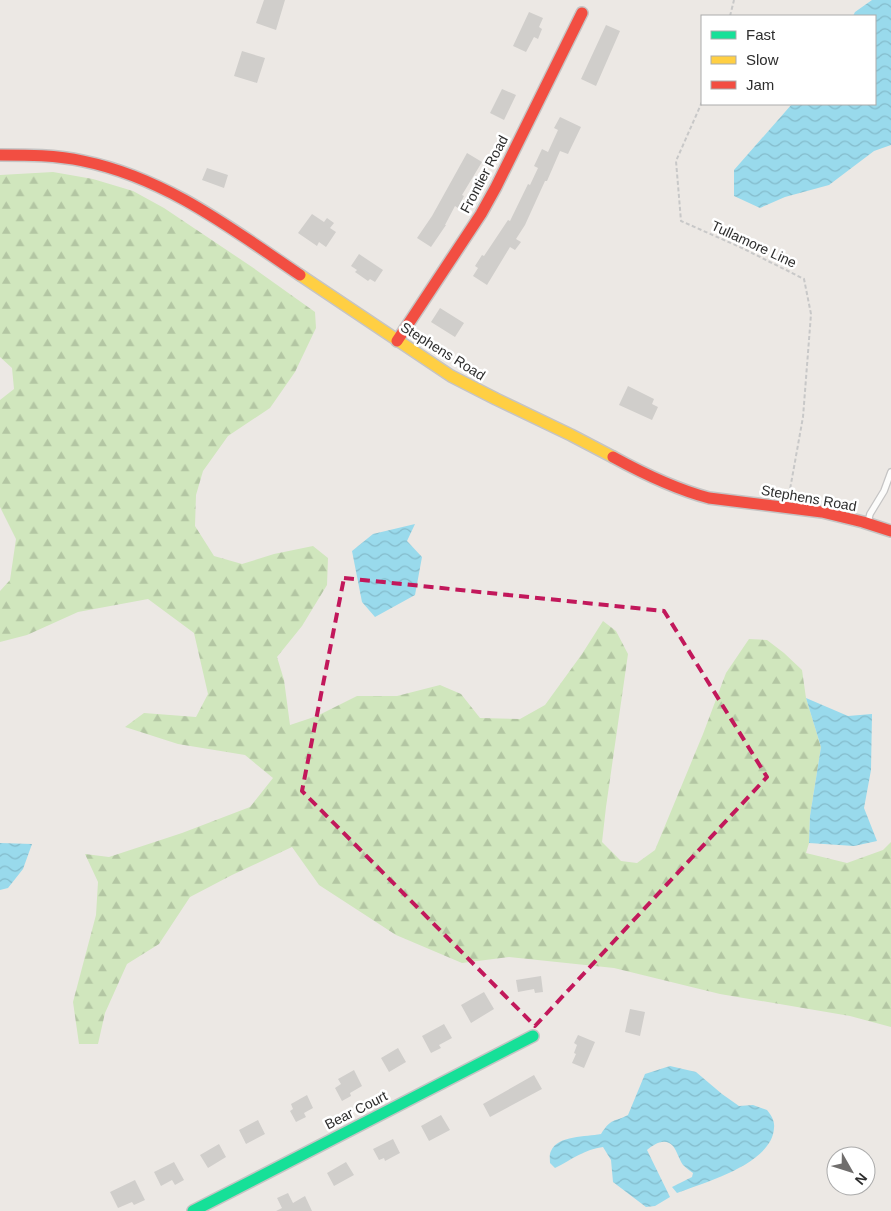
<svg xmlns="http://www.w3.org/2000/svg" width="891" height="1211" viewBox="0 0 891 1211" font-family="Arial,sans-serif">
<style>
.forest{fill:url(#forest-firs)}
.water{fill:url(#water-waves)}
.building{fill:#d0cecb}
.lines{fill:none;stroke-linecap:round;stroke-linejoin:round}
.lane-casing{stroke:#c5c4c4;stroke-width:8}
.fast-casing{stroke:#c5c4c4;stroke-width:14}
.slow-casing{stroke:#c5c4c4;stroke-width:14}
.jam-casing{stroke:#c5c4c4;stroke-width:14}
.path{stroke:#c8c8c8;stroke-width:2;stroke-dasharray:4 2.5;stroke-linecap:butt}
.lane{stroke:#fcfcfb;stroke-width:5.5}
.fast{stroke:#16e098;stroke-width:11}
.slow{stroke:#ffcf43;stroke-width:11}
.jam{stroke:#f24e42;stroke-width:11}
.marked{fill:none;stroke:#c2185b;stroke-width:4;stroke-dasharray:10 6;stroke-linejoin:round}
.labels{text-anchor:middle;stroke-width:5;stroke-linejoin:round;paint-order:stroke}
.street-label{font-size:14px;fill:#2d2d2d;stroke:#fff}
</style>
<defs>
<pattern id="forest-firs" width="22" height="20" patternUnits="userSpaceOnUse" patternTransform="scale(1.25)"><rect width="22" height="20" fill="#d0e6bd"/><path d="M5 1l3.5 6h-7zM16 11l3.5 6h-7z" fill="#b3c6a3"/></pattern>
<pattern id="water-waves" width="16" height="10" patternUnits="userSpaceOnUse" patternTransform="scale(1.25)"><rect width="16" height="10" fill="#99daec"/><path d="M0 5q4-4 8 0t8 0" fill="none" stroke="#84bbcb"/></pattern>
</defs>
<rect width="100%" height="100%" fill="#ece8e4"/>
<path class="forest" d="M53,172l40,7 40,12 31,17 88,59 63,45 1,16 -21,44 -25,36 -42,28 -25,35 -7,24 -1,31 19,30 28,8 32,-10 39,-8 15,12 -1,27 -25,41 -25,31 7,23 6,45 27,-9 40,-20h40l43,-11 21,9 19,24 40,1 25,-14 37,-51 21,-33 13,10 12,23 -22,153 -4,35 19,19 16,2 18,-13 48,-116 23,-61 23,-34 18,1 17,13 18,17 4,28 15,49 -11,69 -1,27 -3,10 41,10 36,-13 8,-8v185l-41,-11 -130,-22 -106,-26 -105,-11 -47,6 -66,-28 -77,-50 -27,-38 -60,28 -42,22 -31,47 -32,20 -22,49 -7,31h-19l-6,-42 23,-87 2,-33 -13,-28 24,3 73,-24 68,-26 23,-29 -28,-23 -67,-11 -53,-17 19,-14 52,4 12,-23 -14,-61 -46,-34 -70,13 -51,23 -27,7v-51l10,-11 6,-41 -16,-32v-107l14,-11 -2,-21 -12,-11v-182z"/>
<path class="water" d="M872,0h19v145l-17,6 -45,34 -44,12 -25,11 -26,-12v-26l58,-66h83v-88h-22l2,-4z
M415,524l-8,17 15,16 -7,38 -40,22 -13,-15 -10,-51 21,-17z
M806,698l42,18 24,-2 -1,56 -7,38 13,33 -23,5 -45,-3 1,-27 11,-69z
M0,843l32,1 -9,25 -15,19 -8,2z
M670,1066l26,6 26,22 17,12 14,-1 14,5c4,5 8,11 7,18 -2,36 -69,54 -97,65l-5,-6 20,-10 1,-4c-4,-3 -7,-5 -10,-8 -4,-6 -6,-14 -10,-19 -8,-9 -19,-2 -26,4l23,47 -15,9 -9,1 -33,-25 -2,-22 -8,-13c-18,2 -32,13 -48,21l-5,-5c0,-4 -1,-8 1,-12 7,-16 35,-14 50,-17 11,-17 12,-11 27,-19l17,-41z"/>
<path class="building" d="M264,0h21l-9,30 -20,-7z
M529,12l14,6 -4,9 3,2 -4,10 -4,-2 -8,15 -13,-6z
M606,25l14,6 -24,55 -15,-7z
M242,51l23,7 -8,25 -23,-7z
M502,89l14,6 -12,25 -14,-7z
M560,117l21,10 -13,27 -8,-3 -13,30h-2l-20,44 -9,14 5,3 -6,8 -5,-3 -23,38 -14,-9 5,-8 -3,-2 7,-11 2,1 24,-36 2,1 18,-37 2,1 8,-17 -4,-2 8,-17 6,3 10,-22 -4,-2z
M467,153l15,9 -20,33 2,1 -6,12 -3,-2 -10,19h1l-15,22 -14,-9 15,-22z
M207,168l21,7 -4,13 -22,-8z
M312,214l12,8 3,-4 7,5 -4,5 6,4 -10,15 -7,-5 -2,4 -19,-13z
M359,254l24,16 -8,12 -5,-3 -2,2 -13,-9 2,-2 -6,-4z
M440,308l24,15 -9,14 -24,-15z
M628,386l26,13 -2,5 6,3 -6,13 -33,-15z
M541,976l2,16 -8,1 -1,-4 -16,3 -2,-12z
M484,992l10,17 -23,14 -10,-18z
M630,1009l15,3 -5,24 -15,-4z
M444,1024l8,14 -13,7 2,3 -10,5 -9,-17z
M578,1035l17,7 -11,26 -12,-5 4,-9 -2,-1 3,-8 -3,-2z
M398,1048l8,14 -17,10 -8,-14z
M354,1070l8,16 -12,7 1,3 -9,5 -7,-13 6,-4 -3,-5z
M534,1075l8,14 -52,28 -7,-13z
M307,1095l6,13 -9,5 2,4 -10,5 -6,-11 3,-2 -2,-5z
M441,1115l9,15 -21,11 -8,-15z
M258,1120l7,14 -19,10 -7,-14z
M393,1139l7,14 -15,8 -1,-3 -5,2 -6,-11z
M219,1144l7,13 -18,11 -8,-13z
M174,1162l10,18 -9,5 -3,-5 -11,6 -7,-14z
M346,1162l8,13 -20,11 -7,-13z
M135,1180l10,20 -11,5 -2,-3 -14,6 -8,-16z
M288,1193l5,10 12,-7 7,15h-36l6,-3 -5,-10z"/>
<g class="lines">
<g class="lane-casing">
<path id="lane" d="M868,522l2,-8 14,-23 7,-19"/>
</g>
<g class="fast-casing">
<path id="fast" d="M193,1211l340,-175"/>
</g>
<g class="slow-casing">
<path id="slow" d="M300,275l151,101 45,23 75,36 42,22"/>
</g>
<g class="jam-casing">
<path id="jam" d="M0,155c28,0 56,0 83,6 83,17 149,68 217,114
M397,341l84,-127 15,-27 86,-174
M613,457c31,17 62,32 96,41l113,14 41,10 28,9"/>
</g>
<path class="path" d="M730,16l4,-16
M702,102l-26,59 5,60 61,27 62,31 7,35 -8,103 -14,78"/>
<use href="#lane" class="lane"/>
<use href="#fast" class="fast"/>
<use href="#slow" class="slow"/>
<use href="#jam" class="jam"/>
</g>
<path class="marked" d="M344,578l320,33 103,166 -232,249 -233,-235z"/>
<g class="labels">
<g class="street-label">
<text transform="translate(484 174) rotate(-62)" y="5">Frontier Road</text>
<text transform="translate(754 244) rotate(25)" y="5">Tullamore Line</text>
<text transform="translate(443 351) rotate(32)" y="5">Stephens Road</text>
<text transform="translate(809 498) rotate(10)" y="5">Stephens Road</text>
<text transform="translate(356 1110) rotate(-27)" y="5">Bear Court</text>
</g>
</g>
<rect x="701" y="15" width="175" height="90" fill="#ffffff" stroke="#ababab"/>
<rect x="711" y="31" width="25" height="8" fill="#16e098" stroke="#ababab"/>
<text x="746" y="40" font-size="15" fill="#2d2d2d">Fast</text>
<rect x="711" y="56" width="25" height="8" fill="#ffcf43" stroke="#ababab"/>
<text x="746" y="65" font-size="15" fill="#2d2d2d">Slow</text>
<rect x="711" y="81" width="25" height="8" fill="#f24e42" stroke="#ababab"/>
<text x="746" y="90" font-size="15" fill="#2d2d2d">Jam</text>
<g transform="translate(851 1171) rotate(129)"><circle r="24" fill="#ffffff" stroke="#ababab"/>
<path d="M0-4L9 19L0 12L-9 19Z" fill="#706e6d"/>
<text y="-8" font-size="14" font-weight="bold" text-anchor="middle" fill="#2d2d2d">N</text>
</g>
</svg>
